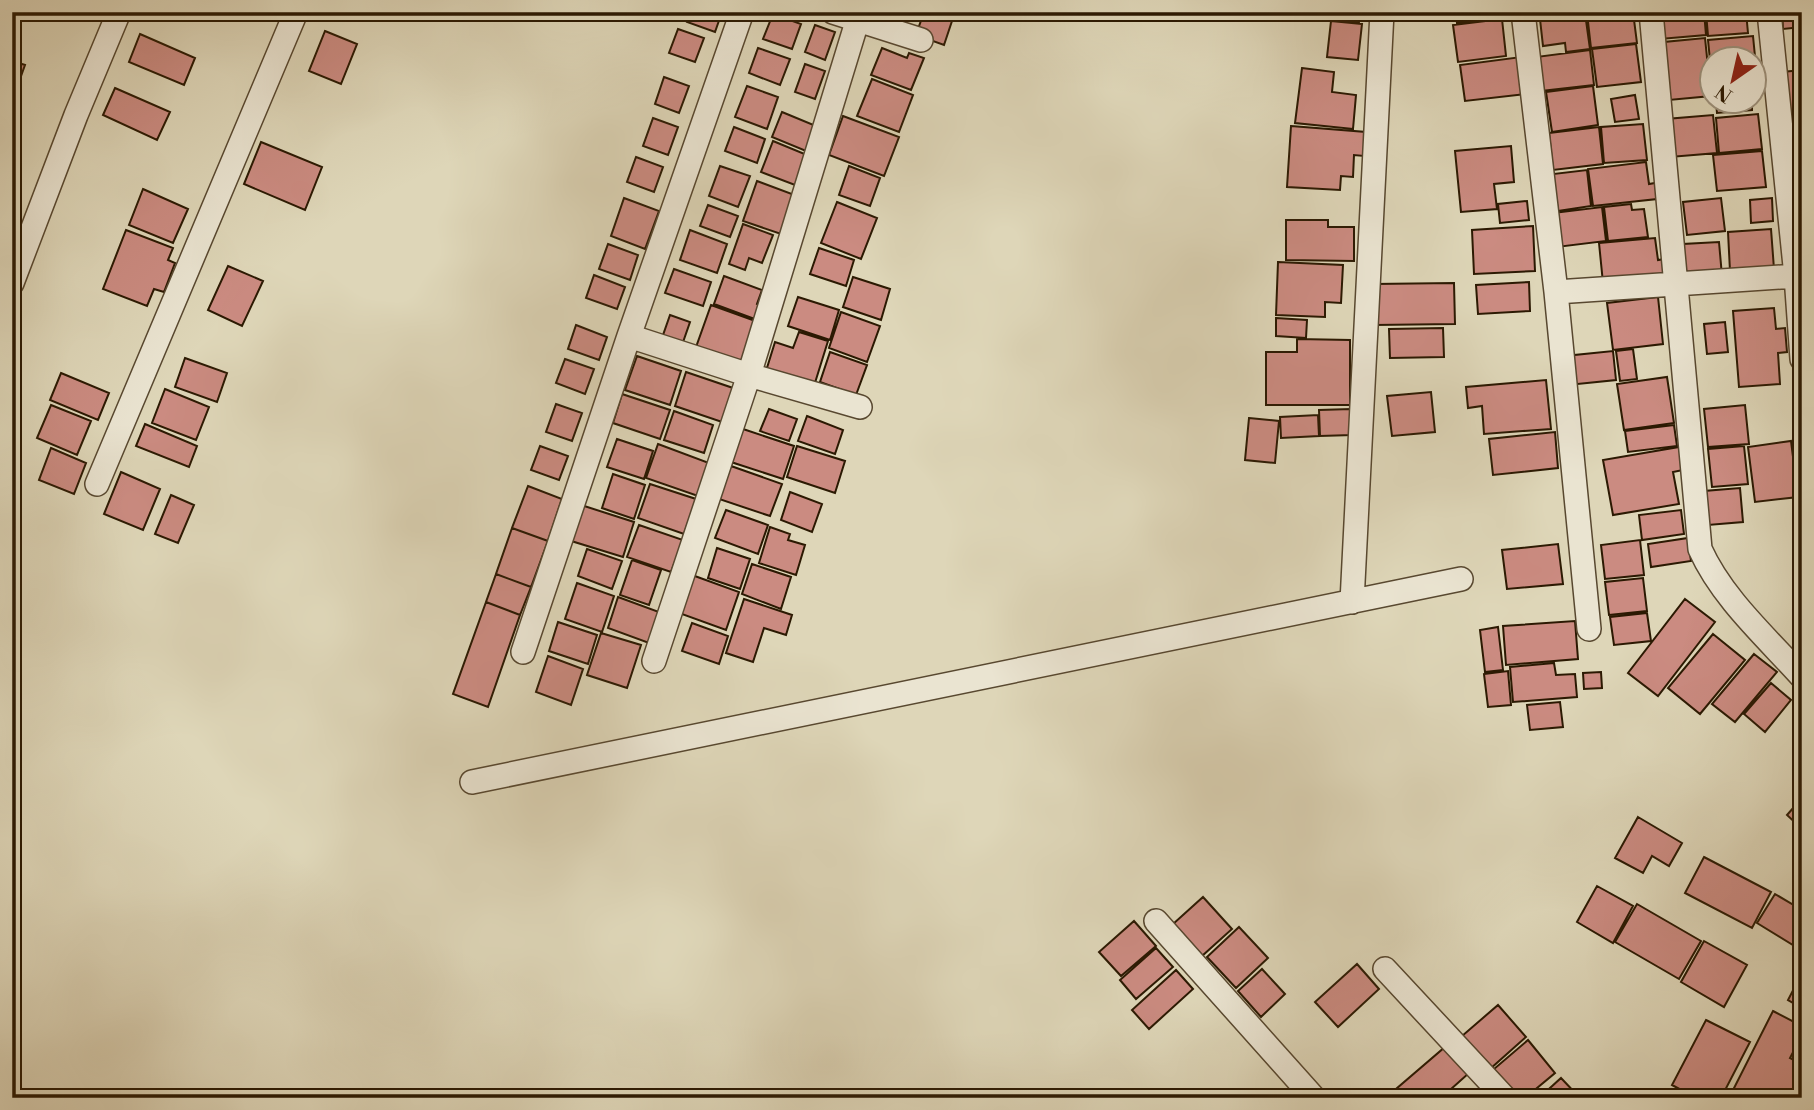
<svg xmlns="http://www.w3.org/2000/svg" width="1814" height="1110" viewBox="0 0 1814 1110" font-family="'Libre Bodoni',serif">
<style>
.building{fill:#cb8b81;stroke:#2b1902;stroke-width:2}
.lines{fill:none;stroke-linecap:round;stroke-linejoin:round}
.minor-casing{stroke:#584830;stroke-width:26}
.minor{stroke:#eae4d1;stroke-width:23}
</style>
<rect width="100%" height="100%" fill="#ded6b8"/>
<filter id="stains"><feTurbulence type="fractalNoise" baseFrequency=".00286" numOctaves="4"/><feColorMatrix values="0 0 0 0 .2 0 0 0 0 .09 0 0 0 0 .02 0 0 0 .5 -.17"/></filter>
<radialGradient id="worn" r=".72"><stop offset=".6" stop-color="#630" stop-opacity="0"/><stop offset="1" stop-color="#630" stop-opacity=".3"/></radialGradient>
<path class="building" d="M691,12h31l-7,20 -28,-10z
M924,12h31l-11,33 -28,-10z
M1300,12h33l-1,8 -32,-4z
M1334,12h26l-1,10 -26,-2z
M1400,12h53v5l-53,-3z
M1456,12h37v6l-36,5z
M1633,12l4,31 -46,5 -4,-35z
M1657,12h47l2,23 -46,4z
M1706,12h40l2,21 -40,3z
M1782,12h20v15l-19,2z
M1585,13l5,36 -24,3 -1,-9 -22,3 -3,-27z
M773,14l28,10 -9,25 -29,-10z
M1502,19l4,37 -48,6 -5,-37z
M1331,21l31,3 -4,36 -31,-3z
M815,25l20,7 -10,28 -20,-8z
M678,29l26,9 -9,24 -26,-9z
M325,31l32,13 -16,40 -32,-13z
M140,34l55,24 -11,27 -55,-23z
M1753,36l4,41h-2v-17h-42l-1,20 -4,-40z
M1705,38l6,58 -42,4 -5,-58z
M1636,44l5,38 -44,5 -5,-38z
M758,48l32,11 -10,26 -31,-12z
M882,48l25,10 2,-5 15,5 -13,32 -40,-15z
M1590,50l4,35 -53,6 -5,-34z
M1521,57l5,37 -61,7 -5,-36z
M12,61l13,4 -10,28 -3,-1z
M805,64l20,7 -10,28 -20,-7z
M1302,68l32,4 -2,20 24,3 -3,34 -58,-6z
M1802,70v43l-16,2 -4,-43z
M664,77l25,9 -10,27 -24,-9z
M872,79l41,16 -14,37 -42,-16z
M747,86l31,11 -11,32 -32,-12z
M1593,86l5,39 -46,7 -6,-40z
M115,88l55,24 -13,28 -54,-25z
M1635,95l4,24 -24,3 -4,-23z
M1716,102h36v8l-35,3z
M782,112l34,14 -10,25 -34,-14z
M1758,114l4,35 -43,4 -3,-35z
M1713,115l4,38 -47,4 -4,-38z
M843,116l56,21 -15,39 -55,-21z
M1795,117h7v39l-3,1z
M653,118l25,9 -10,28 -25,-9z
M1643,124l4,36 -43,3 -3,-36z
M1291,126l75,6 -2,24 -10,-1 -1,22 -12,-1 -1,14 -53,-3z
M734,127l31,12 -8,24 -32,-12z
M1599,127l4,37 -50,6 -4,-37z
M773,141l34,14 -12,30 -34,-13z
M261,142l61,25 -17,43 -61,-26z
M1511,146l3,36 -20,2 3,25 -36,3 -6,-61z
M1762,151l4,36 -49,4 -4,-36z
M636,157l27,10 -9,25 -27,-10z
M1646,162l3,22 6,-1 2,16 -64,7 -5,-37z
M720,166l30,10 -12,31 -29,-11z
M849,166l31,12 -10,28 -31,-11z
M1587,170l4,36 -33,5 -5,-37z
M757,181l43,16 -13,39 -44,-15z
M143,189l45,20 -15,34 -44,-18z
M624,198l35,13 -14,38 -34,-13z
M1721,198l4,33 -38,4 -4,-33z
M1772,198l1,23 -22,2 -1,-23z
M1527,201l2,19 -29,3 -2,-19z
M837,202l40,16 -16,41 -40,-16z
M1631,204l1,6 12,-1 4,28 -40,4 -4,-34z
M708,205l30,11 -8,21 -30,-11z
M1602,207l4,34 -49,6 -4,-34z
M1286,220h42v7h26v34l-68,-1z
M743,224l30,11 -11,28 -13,-5 -4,12 -16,-6z
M1533,226l2,45 -61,3 -2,-44z
M1771,229l3,40 -44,2 -2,-39z
M126,230l47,18 -5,12 7,3 -11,29 -10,-3 -7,17 -44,-17z
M690,230l37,14 -10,29 -37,-13z
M1655,238l3,22 7,-1 2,17 -64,7 -4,-40z
M1719,242l3,34 -36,2 -3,-34z
M608,244l30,11 -8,25 -31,-11z
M819,248l35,12 -8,26 -36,-12z
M1278,262l65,3 -2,38 -16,-1v15l-49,-2z
M228,266l35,15 -21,45 -34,-16z
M674,269l37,13 -8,24 -38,-13z
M594,275l31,12 -8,22 -31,-11z
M724,276l38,14 -5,14 8,3 -5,14 -46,-17z
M853,277l37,12 -9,31 -38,-13z
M1529,282l1,29 -52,3 -2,-29z
M1454,283l1,41 -81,1 -1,-41z
M798,297l41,13 -9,30 -42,-14z
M1658,297l5,47 -50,6 -6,-47z
M711,305l50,18 -16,45 -50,-18z
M1774,308l2,21 9,-1 2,24 -9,1 2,31 -41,3 -6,-76z
M841,312l39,14 -13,36 -38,-14z
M670,315l20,7 -8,23 -20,-7z
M1276,318l31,2 -1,18 -30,-2z
M1725,322l3,30 -21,2 -3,-30z
M576,325l31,12 -8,23 -31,-11z
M1443,328l1,29 -54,1 -1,-29z
M799,332l29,9 -14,45 -48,-15 9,-29 18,6z
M1297,339l53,1v65h-84v-53h31z
M1633,349l4,30 -17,2 -4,-30z
M1613,351l3,29 -48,5 -3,-29z
M830,352l37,13 -11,30 -36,-13z
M637,356l44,15 -11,34 -45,-15z
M185,358l42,15 -10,29 -42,-15z
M565,359l29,10 -9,25 -29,-11z
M686,372l47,16 -11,34 -47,-16z
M61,373l48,20 -11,27 -48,-20z
M1667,377l7,46 -50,7 -7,-46z
M1546,380l5,49 -67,5 -2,-28 -14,2 -2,-21z
M165,389l44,18 -13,33 -44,-17z
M1431,392l4,40 -43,4 -5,-40z
M622,394l48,16 -10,29 -47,-16z
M556,404l26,9 -10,28 -26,-9z
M51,405l40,16 -14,34 -40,-17z
M1745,405l4,39 -41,3 -4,-38z
M769,409l28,10 -8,22 -29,-10z
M1351,409l1,26 -32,1 -1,-26z
M674,411l39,14 -9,28 -40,-13z
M1318,415l1,21 -38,2 -1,-21z
M807,416l36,14 -8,24 -37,-13z
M1249,418l30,3 -4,42 -30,-3z
M145,424l52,22 -8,21 -53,-21z
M1674,425l3,21 -49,6 -3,-21z
M743,429l51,17 -11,33 -52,-17z
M1555,432l3,36 -65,7 -4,-36z
M617,439l36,12 -9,28 -37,-12z
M1791,441l7,56 -43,5 -7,-55z
M658,444l51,19 -11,33 -52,-18z
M540,446l28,10 -9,24 -28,-10z
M797,446l48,15 -10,32 -48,-16z
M1744,446l4,38 -36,3 -4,-38z
M1679,447l4,23 -10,2 6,32 -66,11 -10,-55z
M51,448l35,15 -12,31 -35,-14z
M731,466l51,18 -12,32 -51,-17z
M121,472l39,17 -17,41 -39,-16z
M613,474l32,11 -11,34 -32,-11z
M650,484l46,15 -12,35 -46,-16z
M528,486l34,13 -14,42 -36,-13z
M1740,488l3,34 -35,3 -4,-34z
M790,492l32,12 -10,28 -31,-12z
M171,495l23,10 -16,38 -23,-9z
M578,504l56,18 -11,35 -55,-17z
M726,510l42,15 -10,29 -43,-16z
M1681,510l3,24 -42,6 -3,-25z
M639,525l44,15 -12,32 -44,-15z
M770,527l20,7 -2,6 17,5 -9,30 -37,-12z
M512,528l36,13 -17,46 -35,-13z
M1688,538l3,23 -40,6 -3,-23z
M1640,540l4,35 -39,4 -4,-34z
M1558,544l5,40 -56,5 -5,-39z
M717,548l33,11 -10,30 -32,-11z
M587,549l35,12 -10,28 -34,-13z
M632,560l29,10 -12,35 -29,-10z
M752,564l39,13 -10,32 -39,-15z
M496,574l35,13 -11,28 -34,-13z
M692,575l47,17 -13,38 -47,-17z
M1643,578l4,33 -38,4 -4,-33z
M577,583l37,13 -12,36 -37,-13z
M618,597l41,15 -10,31 -41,-15z
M744,599l48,16 -6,20 -22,-7 -11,34 -27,-9z
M1685,599l30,23 -57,74 -30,-23z
M486,602l34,13 -32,92 -35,-13z
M1647,613l4,28 -37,4 -4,-28z
M1575,621l3,38 -72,6 -3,-39z
M558,622l39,13 -9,29 -39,-13z
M692,623l36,13 -9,28 -37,-13z
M1498,627l5,43 -18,2 -5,-42z
M601,633l40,12 -14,43 -40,-13z
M1713,634l32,26 -45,54 -32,-26z
M1754,654l23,18 -42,50 -23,-18z
M548,656l35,13 -12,36 -35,-13z
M1554,663l2,12 19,-1 2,23 -64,5 -3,-35z
M1508,671l3,34 -23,2 -4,-33z
M1601,672l1,16 -18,1 -1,-16z
M1771,683l20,17 -26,32 -21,-18z
M1560,702l3,25 -33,3 -3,-25z
M1802,798v31l-15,-14z
M1638,817l44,26 -13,23 -17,-10 -9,17 -28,-15z
M1704,857l67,35 -19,36 -67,-35z
M1597,886l36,20 -20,37 -36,-21z
M1775,894l27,16 -1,40 -44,-27z
M1203,897l29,32 -30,27 -29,-32z
M1637,904l64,37 -22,38 -64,-37z
M1134,921l22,25 -35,30 -22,-24z
M1239,927l29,31 -32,30 -29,-31z
M1704,941l43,24 -23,42 -43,-25z
M1156,948l17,19 -37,32 -16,-19z
M1357,964l22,25 -41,38 -23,-25z
M1262,969l23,25 -24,23 -23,-26z
M1176,970l17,19 -44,40 -17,-19z
M1802,973v35l-14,-8z
M1498,1005l28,32 -36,32 -28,-33z
M1773,1011l29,15v9l-12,23 12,6v15l-10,19h-63z
M1706,1020l44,22 -29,56h-25l-24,-13z
M1528,1040l27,33 -30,25h-7l-24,-29z
M1445,1047l24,26 -28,25h-50l-2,-3z
M1561,1078l19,20h-41z"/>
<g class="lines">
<g class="minor-casing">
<path id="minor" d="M833,12l88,28
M1523,12l33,280 33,337
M1651,12l49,537c22,49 66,88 102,128
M1769,12l27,264 6,83
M12,283l64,-168 43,-103
M1556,292l240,-16
M629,336l120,39 111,32
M97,484l199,-472
M1352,602l30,-590
M523,652l106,-316 113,-324
M654,661l95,-286 111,-363
M472,782l989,-203
M1156,921l158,177
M1385,969l120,129"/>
</g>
<use href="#minor" class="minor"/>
</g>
<rect width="1814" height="1110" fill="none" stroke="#ded6b8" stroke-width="42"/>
<rect x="14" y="14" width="1786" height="1082" fill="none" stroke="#2b1902" stroke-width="3.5"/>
<rect x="21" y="21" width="1772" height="1068" fill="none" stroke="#2b1902" stroke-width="2"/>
<g transform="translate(1733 80) rotate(214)"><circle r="33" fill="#eae4d1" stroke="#9e937e" stroke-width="2"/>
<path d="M0-5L12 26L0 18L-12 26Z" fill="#8f2418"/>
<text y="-10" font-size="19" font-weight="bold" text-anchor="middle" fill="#2b1902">N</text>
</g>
<rect width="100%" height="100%" filter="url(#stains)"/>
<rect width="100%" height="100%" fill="url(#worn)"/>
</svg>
